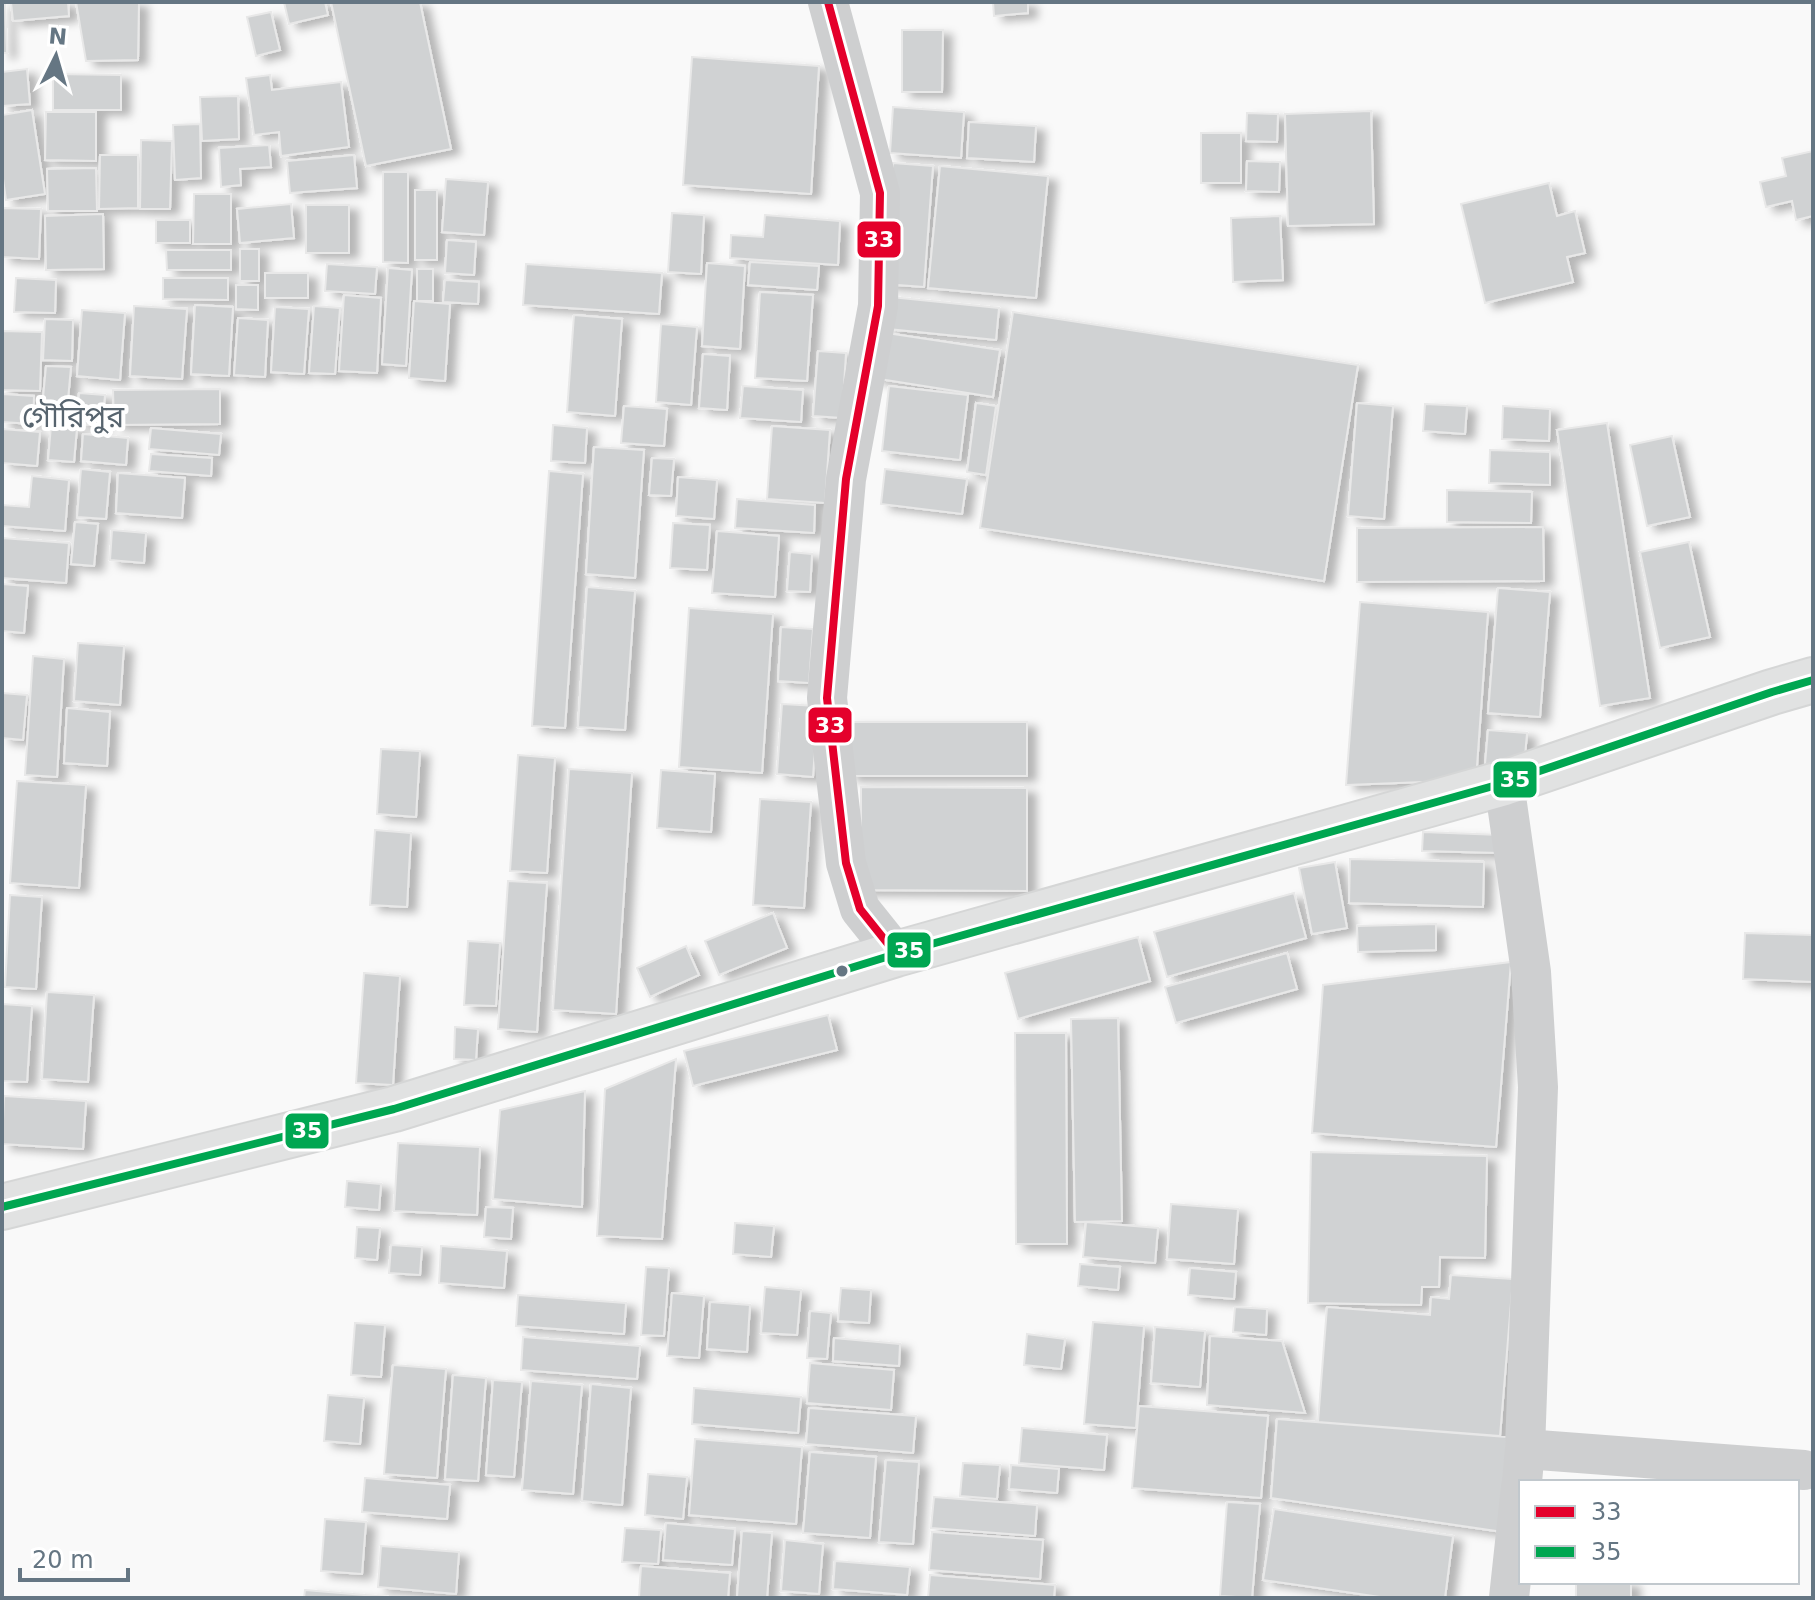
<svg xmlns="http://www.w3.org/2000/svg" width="1815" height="1600" viewBox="0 0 1815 1600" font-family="'DejaVu Sans','Noto Sans Bengali',sans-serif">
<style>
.building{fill:#d0d2d3;stroke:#e8e8e8;stroke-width:2;filter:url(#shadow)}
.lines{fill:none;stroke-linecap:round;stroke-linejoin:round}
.highway-casing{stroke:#d5d6d6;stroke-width:48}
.street{stroke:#cecfd0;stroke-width:40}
.highway{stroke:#e1e2e2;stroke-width:44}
.bus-1-casing{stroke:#fff;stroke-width:14}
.bus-2-casing{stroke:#fff;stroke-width:14}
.bus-1{stroke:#e4002b;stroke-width:8}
.bus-2{stroke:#00a651;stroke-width:8}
.bus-dot{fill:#657683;stroke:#fff;stroke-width:3}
.labels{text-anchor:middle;stroke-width:8;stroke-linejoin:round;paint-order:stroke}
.quarter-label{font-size:30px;fill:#57646e;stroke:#fff}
.line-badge{stroke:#fff;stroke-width:3}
.badge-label{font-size:22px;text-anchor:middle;font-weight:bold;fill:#fff}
</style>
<defs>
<filter id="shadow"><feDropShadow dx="9" dy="5" stdDeviation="4" flood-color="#0004"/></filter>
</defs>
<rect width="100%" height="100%" fill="#f9f9f9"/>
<path class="building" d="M2,2h3l2,51h-5z
M11,2h57l1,14 -56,5z
M76,2h63l-1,58 -52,1z
M284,2h41l3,13 -39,9z
M331,2h89l31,147 -85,17z
M993,2h35v11l-34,3z
M271,12l9,38 -24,6 -9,-39z
M902,30h41l-1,62h-40z
M692,57l127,9 -8,128 -128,-9z
M27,69l3,35 -28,2v-34z
M53,74l68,1v35h-68z
M270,75l2,15 69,-8 8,65 -68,9 -2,-24 -25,3 -8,-57z
M238,96l1,43 -37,2 -2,-44z
M893,107l71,5 -3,46 -71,-5z
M32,110l13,84 -39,6 -4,-28v-57z
M1371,111l3,113 -86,2 -3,-112z
M46,112h50v49l-51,-1z
M1247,113l31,1 -1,28 -31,-1z
M969,122l67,4 -2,36 -67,-4z
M200,124l1,54 -26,2 -2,-55z
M1201,133h40v50h-40z
M141,140l31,1 -2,68h-30z
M269,145l2,22 -31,2 1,16 -20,2 -2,-39z
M1813,151v65l-17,4 -4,-19 -26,6 -6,-25 26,-6 -4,-18z
M100,155h38v53l-39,1z
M354,155l3,33 -67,5 -3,-32z
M1247,161l33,1 -1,30 -33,-1z
M893,163l40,3 -9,121 -40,-3z
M940,166l108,10 -12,122 -108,-10z
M96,168l1,43h-49l-1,-42z
M383,172h25v91l-25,-1z
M446,179l42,3 -4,53 -42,-3z
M1549,183l8,33 18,-5 10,42 -18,4 6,25 -88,21 -24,-99z
M415,190h22v70h-22z
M194,194h37v50h-38z
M291,204l3,34 -54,5 -3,-34z
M306,205h43v48h-43z
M2,208l39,1 -2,50 -37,-2z
M672,213l32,2 -3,59 -33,-2z
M103,214l1,55 -58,1 -1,-54z
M765,215l75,6 -2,44 -108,-7 1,-23 32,2z
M1280,216l3,64 -50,2 -2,-64z
M156,220h34v23h-34z
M447,240l29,2 -2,33 -29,-2z
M240,249h19v32h-19z
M166,250h65v20h-64z
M750,262l69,4 -2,24 -69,-5z
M707,263l38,3 -5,83 -38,-3z
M327,264l50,3 -2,27 -50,-3z
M526,264l136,9 -3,41 -136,-9z
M388,268l24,2 -6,96 -24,-2z
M417,269h16v32h-16z
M265,273h43v25h-43z
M16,278l40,2 -1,33 -41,-1z
M163,278h65v22l-65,-1z
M445,280l34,2 -1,22 -35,-2z
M236,285h22v25l-22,-1z
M760,292l53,3 -6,86 -52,-3z
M344,295l37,3 -4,75 -38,-2z
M891,297l108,11 -3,32 -108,-11z
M414,301l36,3 -5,77 -36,-3z
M195,305l38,2 -4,69 -38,-2z
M134,306l53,3 -5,70 -52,-3z
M314,306l26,2 -5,66 -26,-1z
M275,307l34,2 -5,65 -33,-2z
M82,310l43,3 -5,67 -43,-4z
M1013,312l345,53 -34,216 -344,-53z
M574,315l48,4 -7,97 -48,-4z
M238,318l30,2 -3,57 -31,-2z
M45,319l28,1 -1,41 -29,-1z
M661,324l36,3 -6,78 -35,-3z
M2,331l40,1 -2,59 -38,-1z
M880,332l120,18 -7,47 -120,-19z
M818,351l28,2 -4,65 -29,-2z
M703,354l27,2 -3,54 -28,-2z
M46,366l25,1 -5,54 -25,-2z
M743,386l60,4 -2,32 -61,-4z
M889,386l79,9 -8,65 -78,-9z
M220,389v35l-106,1 -1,-35z
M79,393l26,2 -3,31 -25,-3z
M2,394l32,2 -1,28 -31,-2z
M976,403l20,3 -10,69 -19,-3z
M1357,403l36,3 -9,113 -36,-3z
M1425,404l42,2 -2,28 -42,-3z
M624,406l43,3 -3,37 -43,-3z
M1503,406l47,3 -1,32 -47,-2z
M1607,423l43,275 -50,8 -43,-276z
M553,425l34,3 -2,35 -34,-2z
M51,426l26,2 -3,34 -26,-2z
M772,426l58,4 -5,73 -58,-4z
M151,428l70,6 -2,21 -70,-6z
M2,429l38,3 -3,34 -35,-3z
M83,434l45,4 -2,27 -45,-4z
M1672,436l18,81 -43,9 -17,-81z
M594,447l50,3 -9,128 -49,-4z
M1490,450l60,2v33l-61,-2z
M151,454l61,4 -1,18 -62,-5z
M652,458l22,1 -3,37 -22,-1z
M81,469l29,3 -4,47 -29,-2z
M885,469l82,10 -5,35 -81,-10z
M549,471l34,3 -18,254 -33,-2z
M118,473l67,5 -3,40 -66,-5z
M32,476l37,4 -4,51 -63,-5v-21l27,2z
M678,477l39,3 -3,39 -38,-3z
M1447,490l85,2 -1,31 -84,-1z
M737,499l78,6 -1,28 -79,-5z
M75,522l23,2 -4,42 -23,-2z
M673,523l37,2 -3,45 -37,-2z
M1543,527l1,54 -187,1v-54z
M112,530l34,3 -2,30 -34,-3z
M717,531l62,5 -4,61 -63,-4z
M2,538l67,5 -3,40 -64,-5z
M1689,542l21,95 -50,11 -20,-96z
M790,552l22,2 -2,38 -23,-1z
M2,584l26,2 -4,47 -22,-2z
M587,587l48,4 -10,139 -47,-3z
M1498,588l52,4 -10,125 -52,-4z
M1360,602l128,10 -12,168 -130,5z
M689,608l84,6 -11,159 -83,-6z
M781,627l32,2 -4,54 -31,-2z
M78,643l46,3 -4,59 -46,-4z
M33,656l31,3 -7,118 -32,-2z
M2,693l25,2 -4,45 -21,-2z
M782,704l36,2 -5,71 -36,-3z
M67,708l43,4 -3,54 -43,-3z
M848,722h179v54h-179z
M1488,730l39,3 -3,35 -39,-4z
M381,749l39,2 -4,66 -39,-3z
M518,755l37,3 -8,115 -37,-2z
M569,769l63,4 -16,241 -63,-4z
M661,770l54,4 -4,58 -54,-4z
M17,781l69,4 -7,103 -69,-5z
M861,787l166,1v103l-166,-1z
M760,799l51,3 -7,106 -51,-3z
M375,830l36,3 -4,74 -37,-2z
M1423,832l78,3 -1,18 -78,-2z
M1350,859l134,3 -1,45 -134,-4z
M1335,862l12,66 -35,6 -13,-66z
M508,881l39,2 -10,149 -39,-3z
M1294,893l12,45 -139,39 -13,-45z
M10,895l32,2 -6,92 -31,-2z
M773,913l14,35 -68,27 -14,-34z
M1436,924v26l-78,2 -1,-26z
M1745,933l68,2v47l-70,-3z
M1138,937l12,44 -132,38 -13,-46z
M468,941l32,2 -4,63 -32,-1z
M686,946l13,29 -49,22 -13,-29z
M1287,953l10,36 -121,34 -11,-36z
M1511,962l-15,185 -184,-14 11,-148z
M364,973l36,3 -7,109 -37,-2z
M47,992l47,3 -6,87 -46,-3z
M2,1004l30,2 -5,76 -25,-1z
M828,1015l9,35 -144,36 -9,-35z
M1118,1018l4,203 -47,1 -4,-203z
M455,1027l23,2 -2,31 -22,-1z
M1015,1033h51l1,211h-51z
M676,1059l-14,180 -65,-3 8,-147z
M585,1091l-3,116 -89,-8 7,-89z
M4,1096l82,5 -3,48 -81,-5z
M398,1143l82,4 -3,68 -83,-4z
M1311,1152l176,4 -2,102 -45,-1 -1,30h-17l-1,18 -113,-2z
M347,1181l34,3 -2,26 -34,-3z
M1171,1204l67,5 -4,55 -67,-5z
M486,1207l27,1 -2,31 -27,-2z
M1086,1222l72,6 -3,35 -72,-6z
M735,1223l39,3 -3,31 -38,-3z
M357,1227l23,1 -3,32 -22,-2z
M391,1245l31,2 -2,28 -31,-2z
M441,1246l66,5 -3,37 -65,-5z
M1080,1264l40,3 -2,23 -40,-4z
M646,1267l23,1 -5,68 -23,-1z
M1190,1268l46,4 -2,27 -46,-4z
M1451,1275l62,4 -13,157 -182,-14 9,-115 103,8 1,-18 18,2z
M765,1287l36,3 -4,45 -36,-2z
M841,1288l30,2 -2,33 -31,-2z
M672,1293l32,3 -5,62 -32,-2z
M518,1295l108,8 -2,31 -108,-8z
M710,1302l40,3 -3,47 -40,-3z
M1235,1307l32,2 -1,26 -33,-3z
M810,1311l21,2 -4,46 -20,-1z
M1093,1322l51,4 -8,102 -52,-4z
M355,1323l30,2 -4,52 -30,-2z
M1155,1327l50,4 -5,56 -49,-4z
M1027,1334l38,5 -4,30 -37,-4z
M1210,1336l72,5 23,72 -98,-8z
M523,1337l117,9 -3,33 -116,-9z
M834,1338l66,6 -1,22 -66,-5z
M810,1363l84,7 -3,40 -84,-7z
M393,1365l53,4 -9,109 -53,-4z
M453,1375l33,3 -8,103 -33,-2z
M493,1380l29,2 -8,95 -28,-2z
M531,1381l51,4 -9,109 -51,-4z
M591,1384l40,4 -9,117 -40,-4z
M694,1388l107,9 -3,36 -106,-9z
M328,1395l36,3 -4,46 -36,-3z
M1139,1406l129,10 -7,82 -129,-10z
M809,1408l107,8 -3,37 -107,-9z
M1277,1419l230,18 -4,95 -232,-34z
M1022,1428l85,7 -3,35 -85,-7z
M695,1439l107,8 -6,77 -107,-9z
M810,1452l66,5 -6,81 -67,-5z
M886,1460l33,2 -6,82 -34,-2z
M963,1463l37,2 -3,34 -37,-3z
M1011,1465l48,4 -2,24 -48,-4z
M648,1474l39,3 -4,42 -38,-4z
M365,1478l85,7 -3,34 -85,-7z
M934,1497l103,8 -2,31 -104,-8z
M1227,1502l33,2 -8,94 -32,-2z
M1274,1509l179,27 -8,62h-58l-124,-18z
M325,1519l41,3 -4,52 -41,-3z
M666,1523l69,6 -3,36 -69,-5z
M625,1528l36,2 -3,34 -36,-2z
M742,1531l30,2 -5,65 -30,-1z
M932,1532l111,8 -3,39 -111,-9z
M785,1540l38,4 -4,50 -38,-3z
M381,1546l78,6 -3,42 -78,-7z
M835,1561l75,6 -3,28 -74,-6z
M641,1566l89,7 -2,25h-89z
M930,1575l125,10 -1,13h-126z
M1576,1582h55v16h-55z
M305,1590l83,7v1h-84z"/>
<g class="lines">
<g class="highway-casing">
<path id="highway" d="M2,1207l392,-98 502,-155 608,-171 268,-91 41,-12"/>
</g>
<path class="street" d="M828,2l52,191 -2,113 -32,173 -19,219 19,165 14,46 36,45
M1504,783l27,189 7,115 -13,362 -3,33
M1525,1449l279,21
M1509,1598l12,-111"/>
<use href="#highway" class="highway"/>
<g class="bus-1-casing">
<path id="bus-1" d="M828,2l52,191 -2,113 -32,173 -19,219 19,165 14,46 36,45"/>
</g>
<g class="bus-2-casing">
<path id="bus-2" d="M2,1207l392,-98 502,-155 608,-171 268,-91 41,-12"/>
</g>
<use href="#bus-1" class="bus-1"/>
<use href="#bus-2" class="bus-2"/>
</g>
<circle class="bus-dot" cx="842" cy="971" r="7"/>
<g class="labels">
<g class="quarter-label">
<text x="73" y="427">গৌরিপুর</text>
</g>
</g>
<g class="line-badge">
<rect x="856" y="220" width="46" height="39" rx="8" fill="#e4002b"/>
<rect x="807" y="706" width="46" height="38" rx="8" fill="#e4002b"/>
<rect x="1492" y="760" width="46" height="39" rx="8" fill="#00a651"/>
<rect x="886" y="931" width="46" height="38" rx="8" fill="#00a651"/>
<rect x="284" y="1112" width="46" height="38" rx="8" fill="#00a651"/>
</g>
<g class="badge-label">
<text x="879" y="247">33</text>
<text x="830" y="733">33</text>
<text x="1515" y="787">35</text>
<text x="909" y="958">35</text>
<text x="307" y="1138">35</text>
</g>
<rect width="1815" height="1600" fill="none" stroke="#657683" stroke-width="8"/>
<rect x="1519" y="1480" width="280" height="104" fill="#ffffff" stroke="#c1c8cd" stroke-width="2"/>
<rect x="1535" y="1506" width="40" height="12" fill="#e4002b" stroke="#c1c8cd" stroke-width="2"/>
<text x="1591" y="1520" font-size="24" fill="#657683">33</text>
<rect x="1535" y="1546" width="40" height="12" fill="#00a651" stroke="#c1c8cd" stroke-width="2"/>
<text x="1591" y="1560" font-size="24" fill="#657683">35</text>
<g transform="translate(56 56) rotate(5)" stroke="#ffffff" stroke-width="6" paint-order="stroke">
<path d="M0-6L14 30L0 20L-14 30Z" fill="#657683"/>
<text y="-12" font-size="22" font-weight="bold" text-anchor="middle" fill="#657683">N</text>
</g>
<path d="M20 1568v12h108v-12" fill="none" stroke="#657683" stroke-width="4"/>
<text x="32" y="1568" font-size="24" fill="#657683" stroke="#ffffff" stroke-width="6" paint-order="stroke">20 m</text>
</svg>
